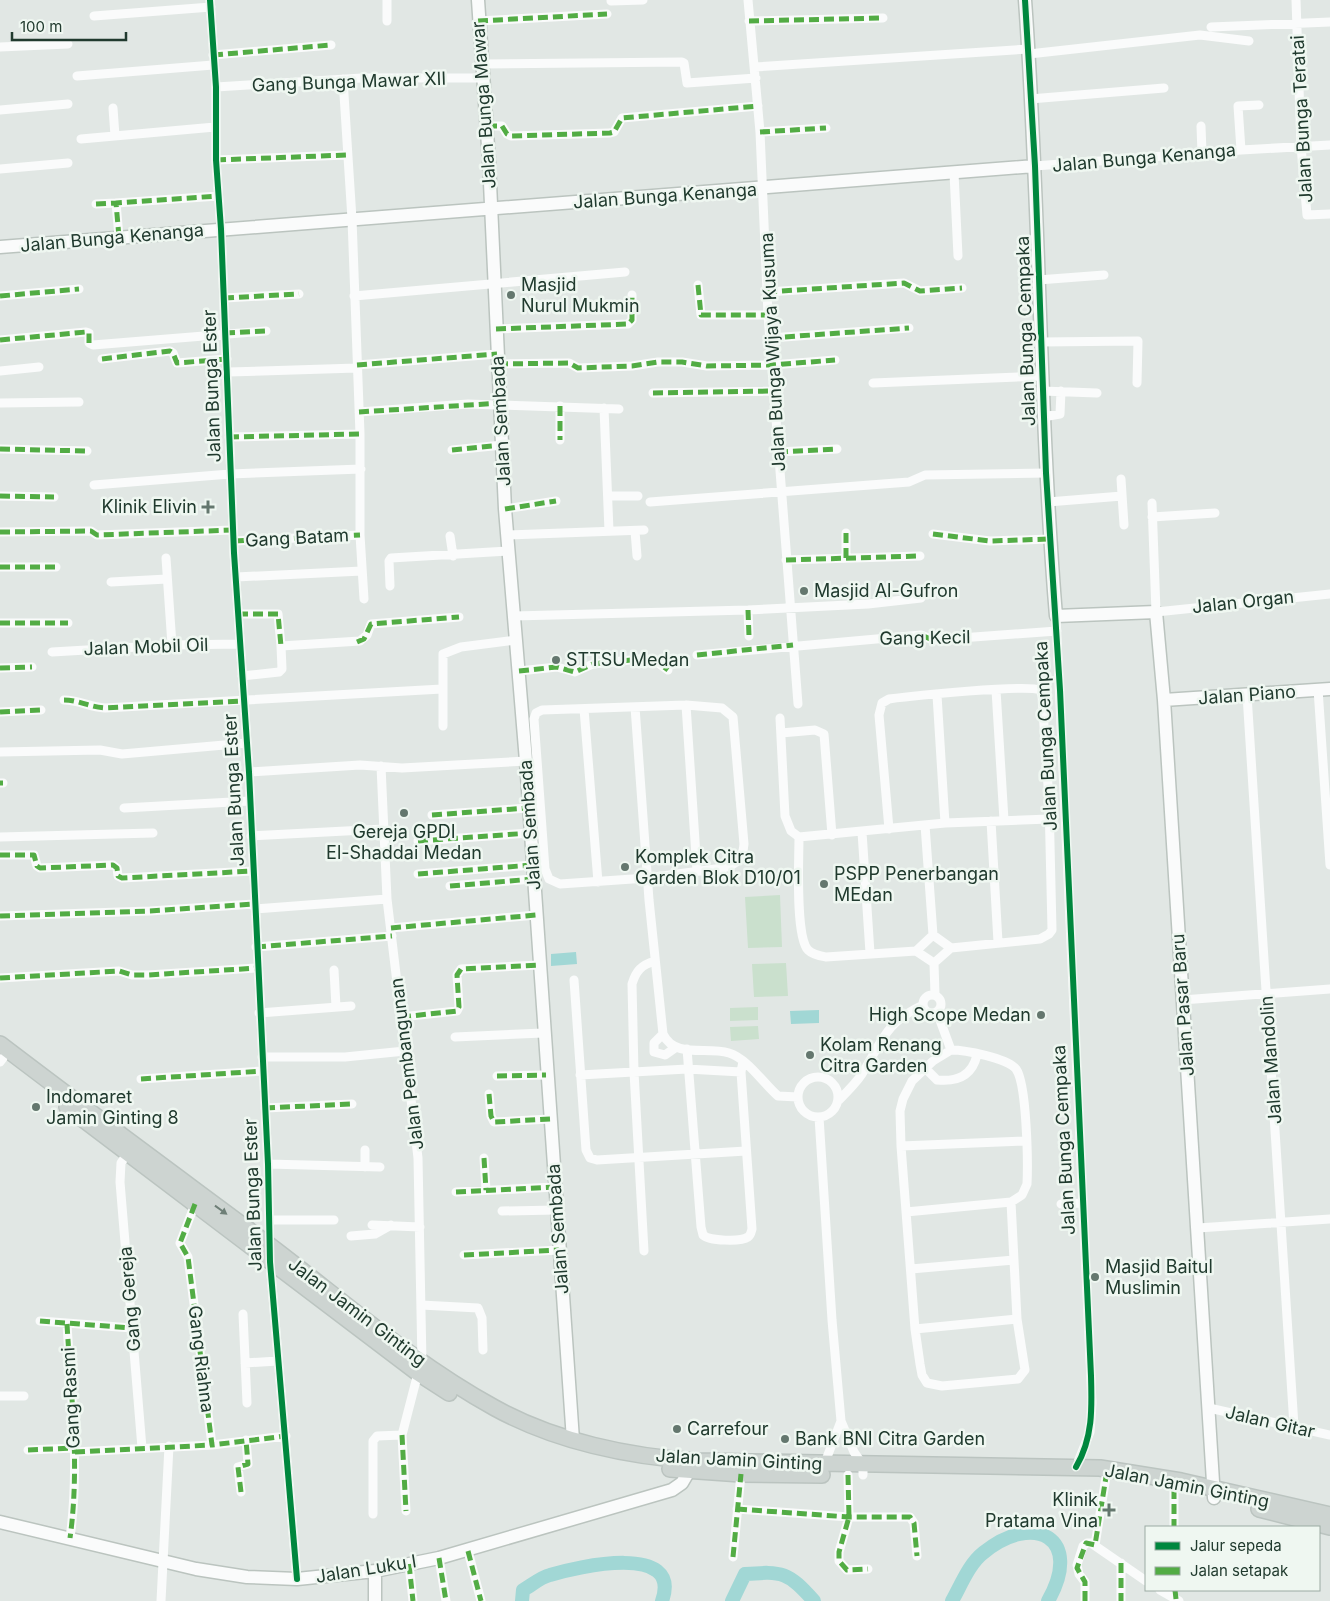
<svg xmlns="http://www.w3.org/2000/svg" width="1330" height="1601" viewBox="0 0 1330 1601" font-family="Inter,sans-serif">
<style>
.green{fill:#cae0cd}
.water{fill:#a1d7d5}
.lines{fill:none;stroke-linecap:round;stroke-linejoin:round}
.river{stroke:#a1d7d5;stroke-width:14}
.secondary-casing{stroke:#bbc4bf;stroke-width:15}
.primary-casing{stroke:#bbc4c0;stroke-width:18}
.street{stroke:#fafbfb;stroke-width:9}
.secondary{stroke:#fafbfb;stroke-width:12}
.primary{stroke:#cdd4d1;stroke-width:15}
.quiet{stroke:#52ac44;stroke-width:5;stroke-dasharray:10 5;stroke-linecap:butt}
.cycleway-casing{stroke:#eff7f1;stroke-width:9}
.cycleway{stroke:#00873e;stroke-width:6}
.oneway{fill:#6e7f77}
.poi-dot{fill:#64776e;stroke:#eff7f1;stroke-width:2}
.labels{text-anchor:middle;stroke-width:5;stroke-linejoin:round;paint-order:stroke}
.street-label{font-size:18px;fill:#203a2e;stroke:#eff7f1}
.poi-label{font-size:18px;fill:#203a2e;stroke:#eff7f1;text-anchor:start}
</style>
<rect width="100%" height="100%" fill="#e1e7e4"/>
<path class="green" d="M780,895l2,52 -34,1 -3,-51z
M786,963l2,33 -34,1 -2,-33z
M758,1007v13l-28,1v-13z
M758,1026l1,13 -28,2 -1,-14z"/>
<path class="water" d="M576,952l1,12 -26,2v-12z
M819,1010v13l-28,1 -1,-13z"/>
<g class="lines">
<path class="river" d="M522,1601l1,-11c9,-5 18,-13 27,-15 27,-8 133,-33 112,26
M732,1601l13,-27c38,-3 43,-2 69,27
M952,1601c9,-16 17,-37 31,-48 51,-42 101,-15 65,48"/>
<g class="secondary-casing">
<path id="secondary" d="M478,0l11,161 16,348 21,252 47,679
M1025,0c15,205 14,411 31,616l100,-4 8,88 50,798
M0,247l1035,-81
M1164,700l166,-11
M0,1522l196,47 51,8 50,2 78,-8 64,-13 233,-68 10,-7 7,-12
M375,1601v-30"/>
</g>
<g class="primary-casing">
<path id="primary" d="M0,1044c89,68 179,134 269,201 74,56 144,118 226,163 60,33 134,49 203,53l402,7 81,13 149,34
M67,1107l351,266 31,20
M670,1469l71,5 81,1
M1259,1509l71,18"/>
</g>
<path class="street" d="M210,0l6,87v73l5,69 13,324 15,219 19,392 2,98 27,317
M387,0v21
M748,0l12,132 8,183 30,389
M1296,0l5,146 6,69 23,-1
M611,1l32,-1
M94,16l117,-9
M478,21l129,-7
M749,21l134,-3
M1211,27l119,-5
M0,47l68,-3
M1029,54l171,-19 49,6
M213,55l118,-10
M481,64l201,-2 2,1 3,20 69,-5
M755,67l273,-18
M77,76l136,-11
M343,79l9,140 8,215v101l4,64
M216,87l146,-9h120
M1030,99l134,-11
M113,108l2,28
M0,110l68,-6
M487,126h15l5,8 4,2 99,-3 4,-1 8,-14 136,-12
M1201,126l1,27
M760,132l66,-4
M81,139l134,-12
M1241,150l-3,-44 21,-1
M216,160l131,-5
M1035,166l206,-16 89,-5
M0,169l68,-6
M954,173l4,83
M96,204l20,-1
M119,237l-3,-34 102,-7
M1038,280l66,-5
M698,285l3,30h67
M767,292l137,-9 16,8 42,-3
M0,296l79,-7
M354,296l271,-24
M224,298l75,-4
M496,329l132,-5 4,-4v-25
M770,338l139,-10
M0,340l86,-8 3,1v10l4,2 173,-14
M1041,342l97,-1 -1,42
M102,359l68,-8 3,2 4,10 50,-4
M498,364l71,-1 9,5 54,-2 26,-4h24l25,4 65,-1 63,-5
M357,365l140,-11
M0,371l39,-4
M228,372l129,-4
M873,383l168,-7
M1042,391l55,2
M653,393l121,-2
M0,403l79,-1
M560,406v34
M604,408l5,123
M359,412l109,-8 151,5
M1043,417l17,-3 1,-23
M229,437l131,-3
M0,449l87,2
M452,450l51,-5
M778,452l59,-3
M1121,479l3,46
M94,485l136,-11 131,-5
M0,496l54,1
M609,496h29
M650,502l259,-20 16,-7 121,-2
M1048,502l74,-6
M1152,503l4,109 174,-18
M505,509l51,-8
M1152,517l63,-4
M635,531l2,25
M0,532l91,-1 6,4 136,-5
M933,534l57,7 60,-2
M508,535l136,-5
M450,536l3,20
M234,541l126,-6
M166,558l6,87
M846,558v-25
M786,560l134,-4
M0,567h56
M236,577l126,-6
M111,582l56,-3
M390,586l-1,-25 2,-3 117,-7
M748,610l1,26
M238,614h40l3,32
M514,616l234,-6 120,-6 53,-6
M1056,616l36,787 -2,29 -14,35
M0,623h68
M52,652l120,-7 68,-1
M697,655l224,-20 12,5 124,-9
M0,668l32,-1
M519,671l38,-4 18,5 18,-8 47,-5 17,3 11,8
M242,676l37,-4 3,-3 -1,-23 79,-5 7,-6 4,-11 88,-7
M1318,689l12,176
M996,690l8,130
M937,695l8,128
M1247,695l47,731
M64,700c15,0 25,7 41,8l337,-19
M686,705l36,3 11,9 11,127c-1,14 -7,21 -21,24l-76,10 -87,6 -11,-5 -4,-10 -11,-150 2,-6 6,-3z
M686,705l11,166
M635,707l14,193 14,134c12,25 43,12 66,19 19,6 34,30 49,43l20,1
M584,709l14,173
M0,712l41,-2
M780,718l5,98 6,15 8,6 146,-14 104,-4
M443,726v-72l18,-7 55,-7
M781,733l34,-3 9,4 8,101
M0,752l100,-2 22,4 125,-11
M381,766l6,133 31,259 4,205
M249,772l111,-7 42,3 124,-7
M0,783h3
M124,808l126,-7
M432,815l95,-7
M991,821l7,121
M925,825l8,110 18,13 -17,15
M889,829l-10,-114 3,-12 7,-4c22,-3 138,-15 151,-9l2,5 7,106 3,129 -3,4 -9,5 -89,9
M862,832l8,121
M251,836l133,-7
M0,837l153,-4
M799,837c0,22 -4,99 9,113 5,5 12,6 18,7l90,-6
M418,841l112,-8
M0,855h34l3,11 3,2 73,-3 4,3 1,8 4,2 131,-7
M418,874l114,-9
M450,886l83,-7
M255,909l132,-10
M0,916l150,-5 104,-7
M391,928l145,-13
M933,935l-17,16 18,12
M256,947l136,-11
M934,963l1,32
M334,970l2,37
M0,978l119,-7 13,4h16l109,-7
M574,980l12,170 4,8 7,2 149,-9
M923 1004a9 9 0 1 1 18 0a9 9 0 1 1-18 0Z
M1182,1000l148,-11
M259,1013l92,-7
M401,1017l56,-6 2,-4 -2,-32 4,-6 78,-4
M663,1034l-9,9v9l11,3 10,-7
M455,1037l88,-4
M687,1049l14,178 2,8c6,6 38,7 45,2 3,-2 3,-5 4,-8l-11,-157 2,-11
M951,1050l-18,11 -21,20 -9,18 -3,12 1,35 14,183 5,35 2,11 5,8 15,3 76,-7 7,-9 -8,-51 -6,-117
M262,1057h83l60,-6
M0,1062l3,-4
M926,1069l11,11c20,2 35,-4 40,-25
M580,1075l107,-6 54,3
M497,1076l49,-1
M798 1097a20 20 0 1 1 40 0a20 20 0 1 1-40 0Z
M141,1079l122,-8
M489,1094l2,22 3,6 56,-3
M839,1100c8,-8 17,-17 23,-26 20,-33 24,-52 61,-69
M265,1108l87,-4
M819,1117l13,203 9,101 13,31 9,13v10
M901,1146l124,-5
M127,1154l-6,9 -1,19 22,266
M484,1158l2,32
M268,1164l112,3
M365,1167v-17
M456,1192l99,-5
M195,1204l-15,39 8,14 24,188 74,-9
M1061,1204l21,-1
M502,1211l54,-1
M906,1212l105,-10 11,-7 5,-11c1,-20 0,-100 -11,-115 -9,-11 -51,-19 -65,-19l-14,-38
M270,1220h64
M372,1225l48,2
M1198,1228l132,-9
M351,1236l24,-2 16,-9
M644,1251l-10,-179 -2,-88c4,-13 9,-19 23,-23
M464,1255l95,-5
M911,1269l103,-9
M421,1305l57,3 4,10 1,32
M243,1314l4,89
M40,1321l92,7
M67,1324c4,71 13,142 3,214
M915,1329l102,-10
M245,1363l33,-2
M0,1396h24
M1209,1408l121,27
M28,1450l47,-2
M75,1452l137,-7
M824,1465l17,-44
M848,1475l1,42 -10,35v9l8,9 21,-1
M1174,1489v38
M241,1492l-3,-25 10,-3 -2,-24
M737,1509l112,8h61l4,6 3,33
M406,1511l-4,-76 16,-62
M373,1514v-73l4,-5 25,-1
M1095,1545l11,-68
M468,1551l13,50
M733,1557l8,-83
M439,1558l7,43
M1121,1563v38
M409,1564l4,37
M1160,1590l19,11
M161,1601l8,-155
M1085,1601v-19l-6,-8 -2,-9 6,-19 4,-3h4l55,38"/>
<use href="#secondary" class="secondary"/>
<use href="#primary" class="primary"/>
<path class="quiet" d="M478,21l129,-7
M749,21l134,-3
M213,55l118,-10
M487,126h15l5,8 4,2 99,-3 4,-1 8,-14 136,-12
M760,132l66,-4
M216,160l131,-5
M96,204l20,-1
M119,237l-3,-34 102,-7
M698,285l3,30h67
M767,292l137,-9 16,8 42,-3
M0,296l79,-7
M224,298l75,-4
M496,329l132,-5 4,-4v-25
M225,333l41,-2
M770,338l139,-10
M0,340l86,-8 3,1v10
M102,359l68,-8 3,2 4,10 50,-4
M498,364l71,-1 9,5 54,-2 26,-4h24l25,4 65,-1 63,-5
M357,365l140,-11
M653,393l121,-2
M560,406v34
M359,412l142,-9
M229,437l131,-3
M0,449l87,2
M452,450l51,-5
M778,452l59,-3
M0,496l54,1
M505,509l51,-8
M0,532l91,-1 6,4 136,-5
M933,534l57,7 60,-2
M234,541l126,-6
M846,558v-25
M786,560l134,-4
M0,567h56
M748,610l1,26
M238,614h40l3,32
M0,623h68
M921,635l12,5
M357,642l7,-3 7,-15 88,-7
M697,655l96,-10
M0,668l32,-1
M519,671l38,-4 18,5 18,-8 47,-5 17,3 11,8
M64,700c15,0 25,7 41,8l140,-7
M0,712l41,-2
M0,783h3
M432,815l95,-7
M418,841l112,-8
M0,855h34l3,11 3,2 73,-3 4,3 1,8 4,2 131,-7
M418,874l114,-9
M450,886l83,-7
M0,916l150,-5 104,-7
M391,928l145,-13
M256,947l136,-11
M0,978l119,-7 13,4h16l109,-7
M401,1017l56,-6 2,-4 -2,-32 4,-6 78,-4
M497,1076l49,-1
M141,1079l122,-8
M489,1094l2,22 3,6 56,-3
M265,1108l87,-4
M484,1158l2,32
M456,1192l99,-5
M195,1204l-15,39 8,14 24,188 74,-9
M464,1255l95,-5
M40,1321l92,7
M67,1324c4,71 13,142 3,214
M402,1435l4,76
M28,1450l47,-2
M75,1452l137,-7
M848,1475l1,42 -10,35v9l8,9 21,-1
M1174,1489v38
M241,1492l-3,-25 10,-3 -2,-24
M737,1509l112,8h61l4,6 3,33
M468,1551l13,50
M733,1557l8,-83
M439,1558l7,43
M1121,1563v38
M409,1564l4,37
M1175,1590l1,9
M1085,1601v-19l-8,-14 9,-25 9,2 11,-68"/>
<g class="cycleway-casing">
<path id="cycleway" d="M210,0l6,87v73l5,69 13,324 15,219 19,392 2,98 27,317
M1025,0l10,166 11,307 14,217 31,686c1,32 2,62 -15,91"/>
</g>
<use href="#cycleway" class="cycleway"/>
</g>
<defs><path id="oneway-solid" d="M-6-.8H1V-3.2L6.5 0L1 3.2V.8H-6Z" transform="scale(1.25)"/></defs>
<use class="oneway" href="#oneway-solid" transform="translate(221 1210) rotate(36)"/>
<g class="poi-dot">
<circle cx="511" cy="295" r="5"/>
<path d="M205.5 499.5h5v5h5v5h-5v5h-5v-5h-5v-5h5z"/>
<circle cx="804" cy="591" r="5"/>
<circle cx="556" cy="660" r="5"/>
<circle cx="404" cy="813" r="5"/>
<circle cx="625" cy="867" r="5"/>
<circle cx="824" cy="884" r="5"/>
<circle cx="1041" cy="1015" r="5"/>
<circle cx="810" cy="1055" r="5"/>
<circle cx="36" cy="1107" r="5"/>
<circle cx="1095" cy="1277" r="5"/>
<circle cx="677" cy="1429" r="5"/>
<circle cx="785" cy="1439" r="5"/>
<path d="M1106.5 1502.5h5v5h5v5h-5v5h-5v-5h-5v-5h5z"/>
</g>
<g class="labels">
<g class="street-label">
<text transform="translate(349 82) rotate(-2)" y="6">Gang Bunga Mawar XII</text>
<text transform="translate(484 105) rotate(-94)" y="6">Jalan Bunga Mawar</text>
<text transform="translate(1302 119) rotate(-93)" y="6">Jalan Bunga Teratai</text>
<text transform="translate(1144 158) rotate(-5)" y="6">Jalan Bunga Kenanga</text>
<text transform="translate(665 196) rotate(-4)" y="6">Jalan Bunga Kenanga</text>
<text transform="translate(112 238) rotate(-5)" y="6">Jalan Bunga Kenanga</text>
<text transform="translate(1026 331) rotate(-92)" y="6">Jalan Bunga Cempaka</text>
<text transform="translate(773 352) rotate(-93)" y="6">Jalan Bunga Wijaya Kusuma</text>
<text transform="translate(212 386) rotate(-92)" y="6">Jalan Bunga Ester</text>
<text transform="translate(501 421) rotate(-93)" y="6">Jalan Sembada</text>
<text transform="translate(297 538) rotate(-3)" y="6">Gang Batam</text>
<text transform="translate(1243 602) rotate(-6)" y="6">Jalan Organ</text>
<text transform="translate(925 638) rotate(-1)" y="6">Gang Kecil</text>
<text transform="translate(146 647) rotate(-2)" y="6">Jalan Mobil Oil</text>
<text transform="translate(1247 695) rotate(-4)" y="6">Jalan Piano</text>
<text transform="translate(1046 736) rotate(-93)" y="6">Jalan Bunga Cempaka</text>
<text transform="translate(234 790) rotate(-93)" y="6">Jalan Bunga Ester</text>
<text transform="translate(530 825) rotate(-94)" y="6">Jalan Sembada</text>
<text transform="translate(1183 1005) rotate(-94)" y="6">Jalan Pasar Baru</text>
<text transform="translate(1271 1060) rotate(-94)" y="6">Jalan Mandolin</text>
<text transform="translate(407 1064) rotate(-97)" y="6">Jalan Pembangunan</text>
<text transform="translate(1064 1140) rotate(-93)" y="6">Jalan Bunga Cempaka</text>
<text transform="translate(253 1195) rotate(-92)" y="6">Jalan Bunga Ester</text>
<text transform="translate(558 1229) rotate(-94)" y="6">Jalan Sembada</text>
<text transform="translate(130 1299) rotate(-95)" y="6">Gang Gereja</text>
<text transform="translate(357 1312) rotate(37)" y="6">Jalan Jamin Ginting</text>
<text transform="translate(201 1359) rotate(83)" y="6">Gang Riahna</text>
<text transform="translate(71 1398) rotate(-93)" y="6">Gang Rasmi</text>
<text transform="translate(1270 1422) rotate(13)" y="6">Jalan Gitar</text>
<text transform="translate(739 1460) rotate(3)" y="6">Jalan Jamin Ginting</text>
<text transform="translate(1187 1486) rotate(11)" y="6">Jalan Jamin Ginting</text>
<text transform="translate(366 1569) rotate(-9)" y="6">Jalan Luku I</text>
</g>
<g class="poi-label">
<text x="521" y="291">Masjid<tspan x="521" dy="21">Nurul Mukmin</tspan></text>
<text x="197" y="513" text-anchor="end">Klinik Elivin</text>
<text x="814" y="597">Masjid Al-Gufron</text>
<text x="566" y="666">STTSU Medan</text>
<text x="404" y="838" text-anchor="middle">Gereja GPDI<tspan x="404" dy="21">El-Shaddai Medan</tspan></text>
<text x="635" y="863">Komplek Citra<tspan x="635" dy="21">Garden Blok D10/01</tspan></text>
<text x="834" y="880">PSPP Penerbangan<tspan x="834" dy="21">MEdan</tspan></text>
<text x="1031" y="1021" text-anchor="end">High Scope Medan</text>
<text x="820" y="1051">Kolam Renang<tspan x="820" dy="21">Citra Garden</tspan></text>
<text x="46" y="1103">Indomaret<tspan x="46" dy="21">Jamin Ginting 8</tspan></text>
<text x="1105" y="1273">Masjid Baitul<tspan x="1105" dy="21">Muslimin</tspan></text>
<text x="687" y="1435">Carrefour</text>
<text x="795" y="1445">Bank BNI Citra Garden</text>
<text x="1098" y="1506" text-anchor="end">Klinik<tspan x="1098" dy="21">Pratama Vina</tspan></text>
</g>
</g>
<rect x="1145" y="1526" width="175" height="65" fill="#eff7f1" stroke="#9caba3"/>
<rect x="1155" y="1542" width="25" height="8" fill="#00873e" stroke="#9caba3"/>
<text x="1190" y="1551" font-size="15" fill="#203a2e">Jalur sepeda</text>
<rect x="1155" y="1567" width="25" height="8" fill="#52ac44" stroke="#9caba3"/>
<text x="1190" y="1576" font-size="15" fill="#203a2e">Jalan setapak</text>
<path d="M12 32v8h114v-8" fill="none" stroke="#203a2e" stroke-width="2.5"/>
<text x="20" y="32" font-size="15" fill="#203a2e" stroke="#eff7f1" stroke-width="4" paint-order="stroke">100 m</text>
</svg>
